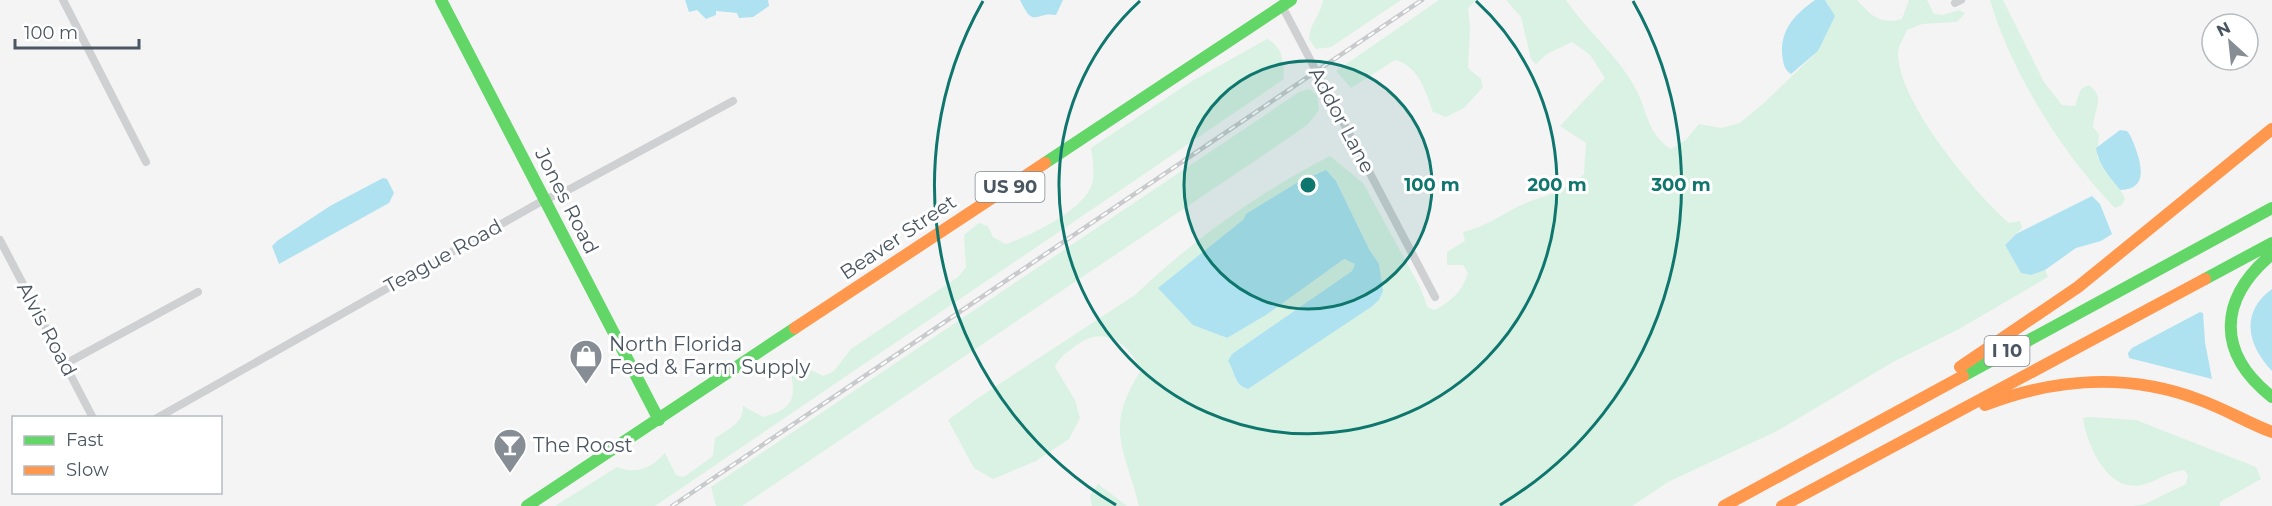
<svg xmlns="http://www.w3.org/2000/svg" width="2272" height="506" viewBox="0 0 2272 506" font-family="Montserrat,sans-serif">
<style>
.green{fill:#d9f2e3;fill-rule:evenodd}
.water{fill:#aee2f0}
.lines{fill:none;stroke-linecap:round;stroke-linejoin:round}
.street{stroke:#ced0d2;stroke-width:8}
.fast{stroke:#63d668;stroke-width:12}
.slow{stroke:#ff974d;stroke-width:12}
.rail-casing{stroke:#c9cacc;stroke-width:4.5}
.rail{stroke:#fff;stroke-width:2;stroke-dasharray:7;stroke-linecap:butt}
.ring{fill:none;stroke:#0f766e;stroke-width:3}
.labels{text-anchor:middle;stroke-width:6;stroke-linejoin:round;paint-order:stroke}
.shield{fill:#fff;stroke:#808990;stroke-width:1.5}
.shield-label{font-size:18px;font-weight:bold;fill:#4a5661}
.street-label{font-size:20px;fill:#4a5661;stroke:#fff}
.poi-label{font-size:20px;fill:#4a5661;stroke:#fff;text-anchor:start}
.centre{fill:#0f766e;stroke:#fff;stroke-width:3}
.ring-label{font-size:18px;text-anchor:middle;font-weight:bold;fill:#0f766e;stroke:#fff;stroke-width:6;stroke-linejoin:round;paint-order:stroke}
</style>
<rect width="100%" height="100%" fill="#f4f4f4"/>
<path class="green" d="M1323,0h78l-70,47 -15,2 -7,-10c1,-16 11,-22 14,-39z
M1439,0h37l-8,8 2,19 -2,41 13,11 2,8 -19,21 -18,9 -13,-5c-7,-20 -15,-47 -38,-52l-44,28 -15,-17z
M1506,0h60c23,34 59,61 75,100 7,20 11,37 30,49l15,-9 13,-16 22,4 19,-5 25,-21 53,-51 11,-46 -4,-5h32c14,16 24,25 45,19l7,-19h18l7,14 9,1 16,-5 6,3 -8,9 -35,2 -15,6c-3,7 -8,15 -9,22 -1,49 75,139 111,171l11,-2 2,7 -17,17 16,28 10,2 14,-5 3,7 -89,52 -66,33 -116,69 -109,51 -36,24h-493c-15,-60 -35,-77 2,-136 -14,-29 -38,-46 -67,-23 -8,6 -15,11 -19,20l20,33 5,18 -11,21 -33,22 -43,18 -19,-11 -26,-48 30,-22 157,-103c58,-55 124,-103 195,-139l33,27 56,102 9,23 7,2c16,-9 27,-18 33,-37l-5,-8h-16v-13l18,-11 -2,-9c21,-5 35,-15 54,-25 26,-13 44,-11 67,-33l2,-31 -26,-17 45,-48 -15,-23 -18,-13 -25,12 -11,10 -5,-5 -10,-42zM1317,173l19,8 33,68 10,15v36l-131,89c-14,-2 -13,-18 -20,-28l4,-7 120,-83 3,-7 -11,-5 -78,56 -40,23 -27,-11 -40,-39 91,-74z
M1990,0h13l41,82 18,23 13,1 6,-17 8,-4c17,13 5,24 4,42l6,7 -2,23 25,36 3,6 -3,6 -7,3c-52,-53 -104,-136 -125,-208z
M1267,39c16,8 17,23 17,40l-629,427h-100l62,-39c19,8 34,1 48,-14l11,22 8,2 29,-21 2,-18c12,-8 29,-15 28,-32l20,11c30,-8 33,-17 28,-45l12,-6 20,10 11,-5 17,-22 107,-72 8,-10 -2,-32 15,-12 9,3 5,11 12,7c26,-8 72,-31 85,-55 6,-11 3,-28 1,-41l101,-67z
M1309,89l8,6 2,15 -12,15 -36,25 -529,356h-26l-5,-19 588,-395z
M2089,417l47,3 120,47 5,12 -41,23v4h-88l13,-2 41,-20 2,-9 -4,-5c-16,2 -25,10 -39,14 -36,12 -58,-38 -62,-66z
M1098,484l29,22h-35l-2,-11z"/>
<path class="water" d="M685,0h83l1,6 -16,11 -14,1 -2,-5 -21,-2v4l-10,4 -9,-9 -8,2z
M1020,0h43l-7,15c-21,-4 -22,15 -36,-15z
M1815,0h10l10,16 -17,35 -27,23c-7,-4 -8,-12 -9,-21 -1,-24 13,-39 33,-53z
M2120,130l7,1 3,4c8,18 24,55 -10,55 -10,-13 -22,-26 -24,-42z
M1326,170l10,11 33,68 10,15 4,27 -4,9 -8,7 -123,82c-14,-3 -13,-18 -20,-28l4,-7 120,-83 3,-7 -11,-5 -78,56 -39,23 -34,-13 -35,-37 86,-69 2,-5 54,-33z
M383,178l4,1 7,14 -5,10 -110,61 -7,-18 5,-5 53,-35z
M2092,196l8,8 12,30 -11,7 -25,7 -31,22 -14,5 -10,-2 -16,-28 11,-11z
M2272,289v82c-25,-26 -32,-59 0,-82z
M2200,312l3,1 2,29 7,37 -83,-21 -1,-5 4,-5z"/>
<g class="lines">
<path class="street" d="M63,0l83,162
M1955,3l6,-3
M1282,6l153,291
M0,240l93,178
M65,364l133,-72
M157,418l387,-218 26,-11 163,-88"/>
<path class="fast" d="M441,0l218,420
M1045,163l246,-163
M2272,254c-54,45 -56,99 0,143
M2205,279l67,-36
M1963,376l309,-168
M527,506l268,-178"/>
<path class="slow" d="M795,328l250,-165
M1960,367l118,-80 194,-158
M1985,405c70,-27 144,-32 215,-5 25,9 48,23 72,32
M1724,506l239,-130
M1782,506l423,-227"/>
<g class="rail-casing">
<path id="rail" d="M672,506l750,-506"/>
</g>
<use href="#rail" class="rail"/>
</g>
<circle cx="1308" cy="185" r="124" fill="#0f766e" fill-opacity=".12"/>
<g class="ring">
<circle cx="1308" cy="185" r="124"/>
<path d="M1476 1A249 249 0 1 1 1140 1"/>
<path d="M1116 505A373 373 0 0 1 983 1M1633 1A373 373 0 0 1 1500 505"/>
</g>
<defs>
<g id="shop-pin" transform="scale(1.725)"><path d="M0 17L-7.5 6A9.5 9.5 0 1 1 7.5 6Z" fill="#868d94" stroke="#fff"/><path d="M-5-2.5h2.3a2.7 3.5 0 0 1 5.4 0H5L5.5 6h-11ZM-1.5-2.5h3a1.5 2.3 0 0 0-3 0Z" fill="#fff"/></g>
<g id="bar-pin" transform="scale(1.725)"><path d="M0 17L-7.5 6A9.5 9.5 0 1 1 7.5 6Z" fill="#868d94" stroke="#fff"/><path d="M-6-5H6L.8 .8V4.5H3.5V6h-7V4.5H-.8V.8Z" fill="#fff"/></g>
</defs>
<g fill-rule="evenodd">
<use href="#shop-pin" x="586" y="356"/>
<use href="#bar-pin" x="510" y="445"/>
</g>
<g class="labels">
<g class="shield">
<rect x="975.5" y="172" width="69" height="30" rx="4.5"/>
<rect x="1984.5" y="336" width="45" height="30" rx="4.5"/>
</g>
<g class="shield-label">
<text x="1010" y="193">US 90</text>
<text x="2007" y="357">I 10</text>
</g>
<g class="street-label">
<text transform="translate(1342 120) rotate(62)" y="7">Addor Lane</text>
<text transform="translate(567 201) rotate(63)" y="7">Jones Road</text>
<text transform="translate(898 237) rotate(-34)" y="7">Beaver Street</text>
<text transform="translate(443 256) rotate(-29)" y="7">Teague Road</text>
<text transform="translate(47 329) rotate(62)" y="7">Alvis Road</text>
</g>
<g class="poi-label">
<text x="609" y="351">North Florida<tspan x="609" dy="23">Feed &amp; Farm Supply</tspan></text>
<text x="533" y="452">The Roost</text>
</g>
</g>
<circle cx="1308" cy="185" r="9" class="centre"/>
<g class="ring-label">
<text x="1432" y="191">100 m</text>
<text x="1557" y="191">200 m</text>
<text x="1681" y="191">300 m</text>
</g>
<rect x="12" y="416" width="210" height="78" fill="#ffffff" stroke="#b7bbc0" stroke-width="1.5"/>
<rect x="24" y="436" width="30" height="9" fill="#63d668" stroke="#b7bbc0" stroke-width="1.5"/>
<text x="66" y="446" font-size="18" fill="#4a5661">Fast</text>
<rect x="24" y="466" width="30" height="9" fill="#ff974d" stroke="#b7bbc0" stroke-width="1.5"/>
<text x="66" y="476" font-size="18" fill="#4a5661">Slow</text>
<g transform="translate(2230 42) rotate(333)"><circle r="28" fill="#ffffff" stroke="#b7bbc0" stroke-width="1.5"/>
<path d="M0-4.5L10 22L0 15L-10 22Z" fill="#868d94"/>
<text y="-9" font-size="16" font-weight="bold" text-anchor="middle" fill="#4a5661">N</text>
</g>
<path d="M15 39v9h124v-9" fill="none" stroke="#4a5661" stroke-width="3"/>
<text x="24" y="39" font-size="18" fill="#4a5661" stroke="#ffffff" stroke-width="4.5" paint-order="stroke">100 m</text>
</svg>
